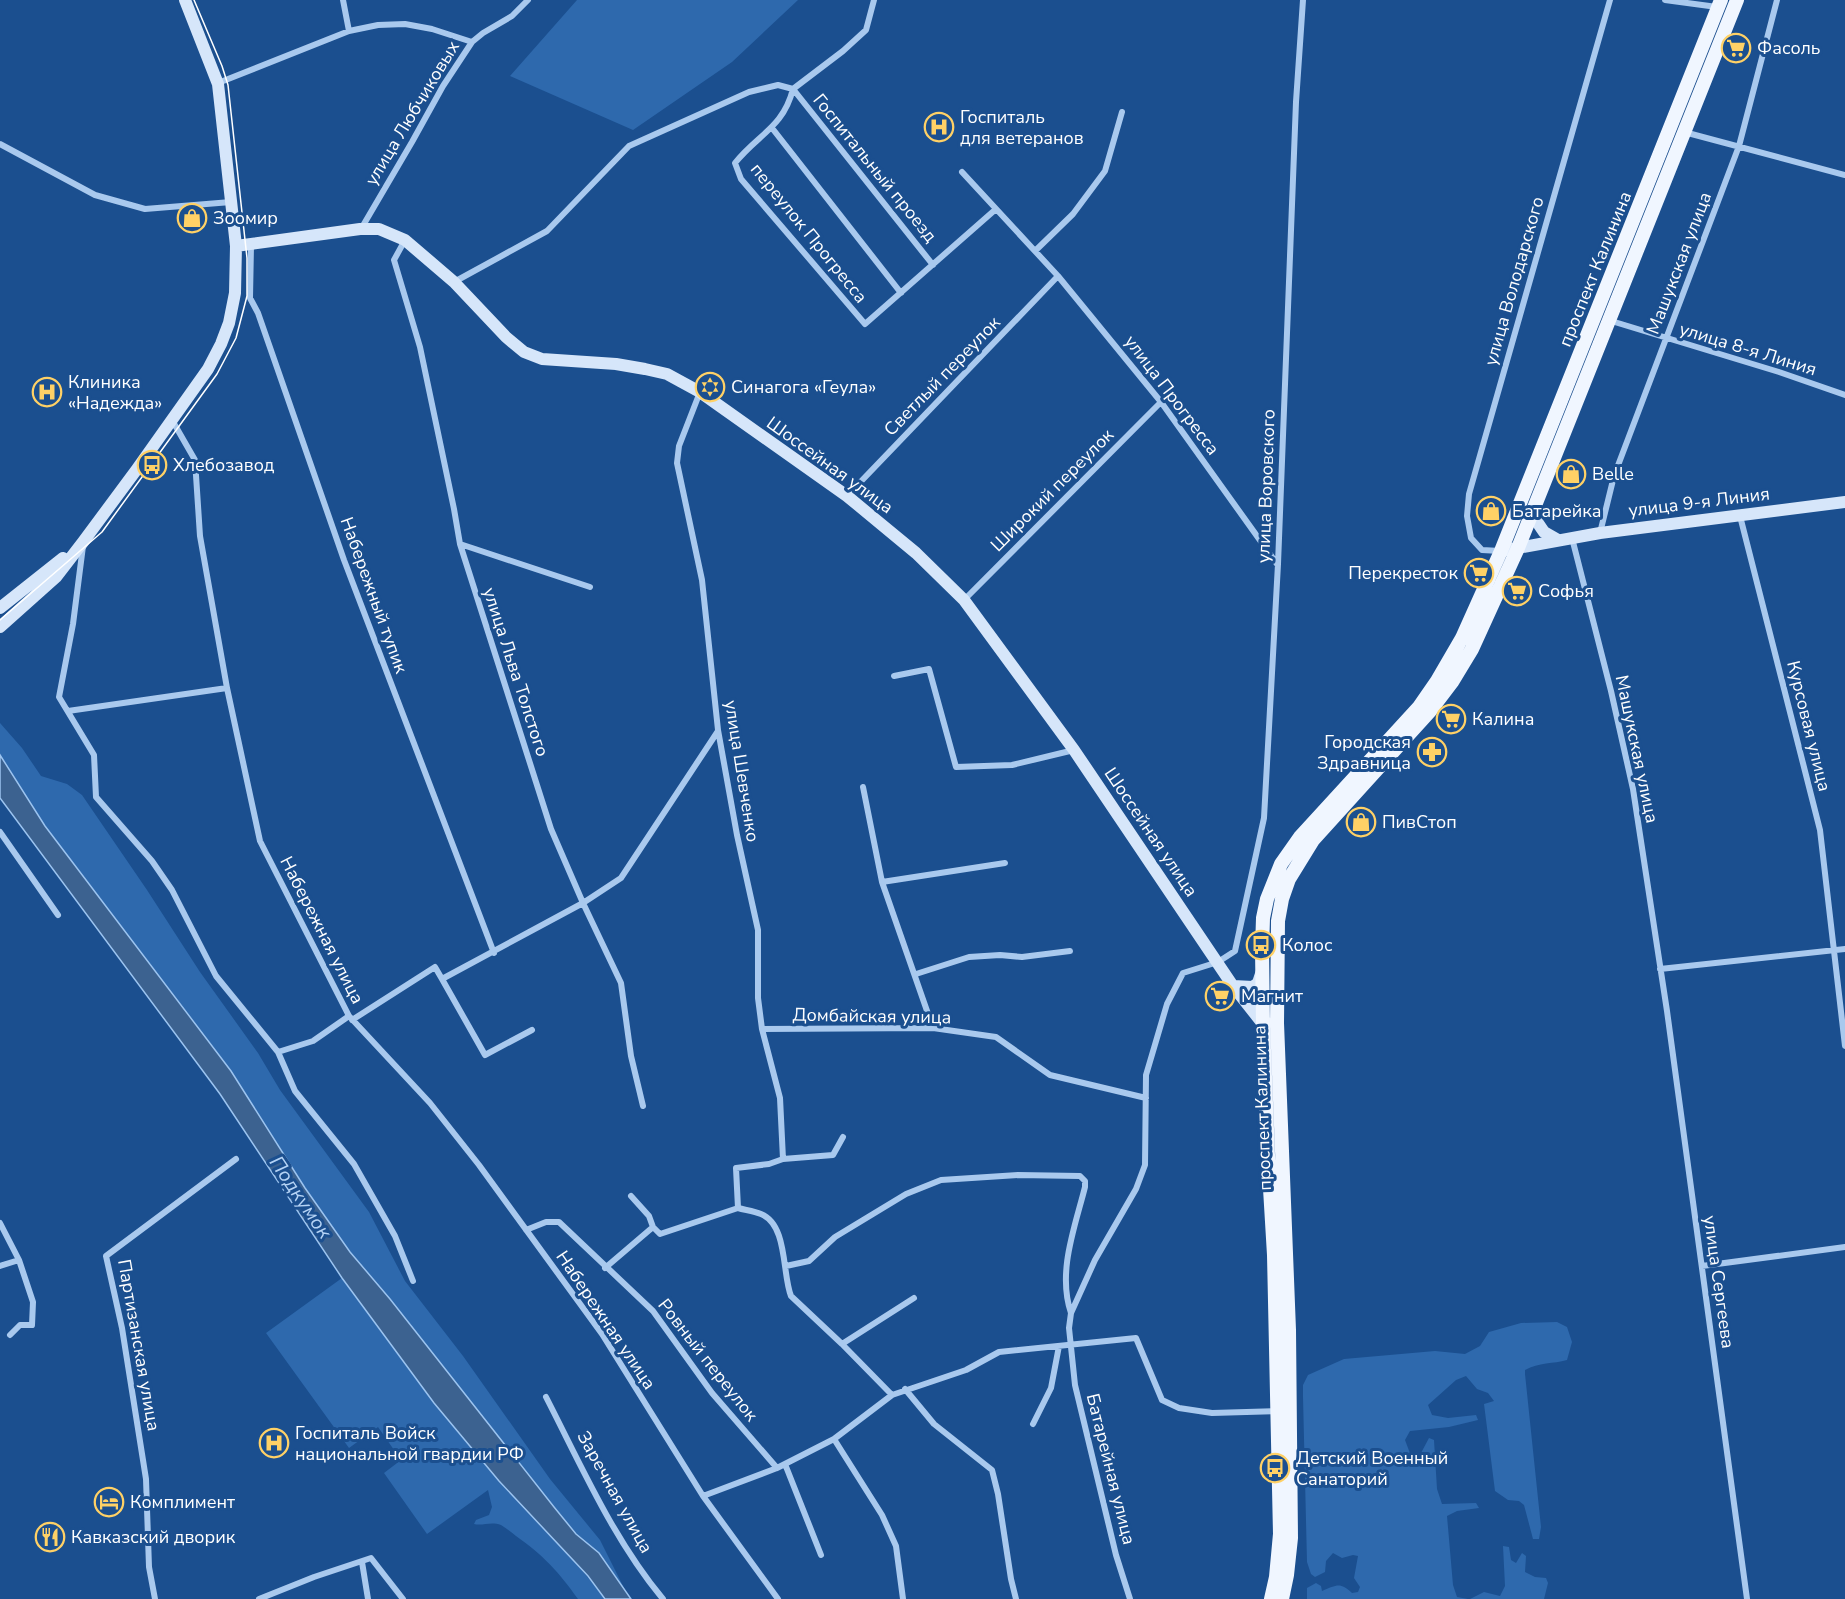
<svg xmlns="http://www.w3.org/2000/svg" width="1845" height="1599" viewBox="0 0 1845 1599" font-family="'Nunito Sans',sans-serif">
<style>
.green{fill:#2e69ad}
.water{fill:#3c6290;stroke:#9cc4f0;stroke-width:1.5}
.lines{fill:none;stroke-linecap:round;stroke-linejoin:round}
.minor{stroke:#a9c9ee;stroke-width:6}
.secondary{stroke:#d6e6fa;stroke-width:12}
.primary{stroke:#f0f6ff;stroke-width:14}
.tram{stroke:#fff;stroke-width:1.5}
.labels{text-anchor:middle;stroke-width:6;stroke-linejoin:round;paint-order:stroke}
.poi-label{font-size:18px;fill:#fff;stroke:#1b4f8f;text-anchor:start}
.street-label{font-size:18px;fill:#fff;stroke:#1b4f8f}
.water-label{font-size:20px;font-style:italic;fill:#b5d3f5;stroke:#1b4f8f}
</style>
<rect width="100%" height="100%" fill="#1b4f8f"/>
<path class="green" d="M577,0h221l-66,62 -99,68 -123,-54z
M0,723l22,25 19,28 26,8 15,11 65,95 53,82 58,81 22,37 89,122 36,69 58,75 87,123 50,61 26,52 -27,-39 -23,-19 -22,-27 -164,-208 -40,-47 -45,-64 -74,-117 -186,-245 -45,-71z
M342,1278c50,69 100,138 156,202 35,41 75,76 107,119h-27c-20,-28 -34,-43 -62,-63 -5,-4 -10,-8 -15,-11 -10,-4 -18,1 -27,-1l2,-4 13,-5 3,-8 -4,-17 -61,44 -43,-61 17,-13 -23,-33 -29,21 -83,-115z
M1557,1322l10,5 5,15 -5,18c-14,4 -28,2 -42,10v4l16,153 -2,12h-6l-9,-34 -5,-4 -11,-1 -13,-9 -11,-87 10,-3 -6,-8 -11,-4 -11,-13 -10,4 -28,25 4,10 16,3 28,-3 2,5 -29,7 -39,4 -5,9 6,16 10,-3 8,-15 5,2 3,49 5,15 34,-1 3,5 -22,3 -10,5 6,69 4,12 11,2h-161v-11l9,-5 5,3 1,5c15,-6 18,-9 30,2l6,-1 2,-5 -6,-9 4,-22 -5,-1 -11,3 -9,-5 -7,8 -1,11 -10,5 -4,-3 -4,-12 -4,-165v-12l5,-10 36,-16 91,-8 30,3 15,-8 9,-14 32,-9z
M1503,1546l6,1 2,13 5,3 6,-10 4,3 -1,16 10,5 11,1 2,5 -4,16h-74l14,-7 16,4 5,-10z"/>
<path class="water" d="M0,755l45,71 186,245 74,117 45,64 40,47 164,208 22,27 23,19 32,46h-26l-17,-23 -89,-95 -65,-78 -92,-125 -122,-184 -220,-296z"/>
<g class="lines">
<path class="minor" d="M343,0l6,31
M1665,0l52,7
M218,83l131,-52 29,-6 27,-1 27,5 40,13
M793,89c-10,39 -35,45 -58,74l6,16 124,145 131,-115
M793,89l140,176
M772,128l129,165
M1684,132l161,43
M0,144l95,51 50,14 86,-7
M962,172l96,104 103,126 116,162
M361,229l51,-87 31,-56 29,-44 11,-9 29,-17 16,-16
M405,240l-11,20 26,87 34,162 6,35 91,285 32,74 38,80 10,73 12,50
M251,245l-1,53 8,15 86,247 150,393
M1035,251l38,-37 32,-43 17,-59
M454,282l93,-51 82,-85 120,-54 29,-7 15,4 50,-38 23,-21 8,-30
M1608,320l171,52 66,23
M700,392l-21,54 -2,17 25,117 16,150 19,105 21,95v68l4,31 18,69 3,61 -14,5 -33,4 2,40c7,2 16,3 23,6 27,11 21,60 30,82l51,48 50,51
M172,420l23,40 5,76 27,152 33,153 89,175 81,87 49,62 123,169 101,162 75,103
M847,496l211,-220
M1740,516l80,314 25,216
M1600,533l14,-57 125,-330 38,-146
M1572,538l39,153 22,98 34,222 80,588
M460,544l130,43
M83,546l-10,78 -14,73 35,58 2,42 56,64 20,29 44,86 62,76 17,39 59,73 41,72 18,45
M1500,551l-18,-1 -11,-12 -4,-22 2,-22 141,-494
M964,600l197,-198
M894,676l35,-7 27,98 56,-2 62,-15
M68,711l159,-23
M863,787l19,95 51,146
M0,832l58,83
M882,882l123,-19
M1660,969l185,-20
M916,974l53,-17 31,-2 22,2 48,-6
M442,979l43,76 47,-25
M352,1020l83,-53 7,12 141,-76 38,-25 97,-147
M762,1029l171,-1 63,9 54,38 96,23
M278,1052l35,-11 36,-25
M783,1159l50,-4 10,-18
M631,1196l18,20 4,11 7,7 78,-26
M0,1223l19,37 14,42 -1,23h-12l-10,10
M526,1230l20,-8h13l94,89 59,82 65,75
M0,1266l19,-6
M786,1266l23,-5 26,-24 71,-43 35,-14 77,-5 62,1 5,5v6c-10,40 -28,85 -14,126
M1702,1266l143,-19
M605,1268l48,-41
M842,1344l72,-46
M905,1389l29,35 58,46 6,24 13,85 5,20
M546,1397c35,68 67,142 117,202
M1033,1424l18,-36 8,-42
M834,1439l48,76 14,31 7,53
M785,1464l36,91
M703,1496l74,-28 57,-29 58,-44 74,-25 33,-18 137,-14 26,62 17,8 33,5 65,-2
M362,1562l6,37
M155,1599l-6,-32 -3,-88 -24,-151 -16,-72 130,-97
M259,1599l55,-22 57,-19 32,41
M1130,1599l-14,-44 -41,-170 -6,-57 2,-15 24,-53 41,-71 9,-24 1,-90 21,-71 16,-31 35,-11 17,-11 29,-133 14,-254 18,-462 7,-102"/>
<path class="secondary" d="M236,246l124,-17h19l26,11 49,42 52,55 18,15 18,7 74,5 29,5 22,5 33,18 147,104 69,57 48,47 110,150 159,236 30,38 4,-1
M1531,513l13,19 14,8
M1501,551l99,-18 245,-31
M0,608l63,-50
M0,627l56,-50 27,-35 54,-73 71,-100 13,-25 8,-21 6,-30 1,-47 -18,-162 -33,-84
M1233,986l20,1 5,-4 4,-12"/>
<path class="primary" d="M1271,1599l5,-22 4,-43 -6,-279 -6,-100 -5,-131 -1,-75 1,-31 4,-19 14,-35 19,-27 119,-130 18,-26 25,-43 39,-87 220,-551
M1282,1599l5,-24 4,-37 -2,-208 -12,-307 1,-102 4,-22 7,-20 24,-39 117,-129 22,-29 20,-33 46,-101 219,-548"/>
<path class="tram" d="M0,620l102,-88 115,-158 19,-36 11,-42v-38l-19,-173 -6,-19 -28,-66"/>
</g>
<defs>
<g id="supermarket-ring" transform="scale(1.5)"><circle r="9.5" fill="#1b4f8f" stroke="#ffd166" stroke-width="1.5"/><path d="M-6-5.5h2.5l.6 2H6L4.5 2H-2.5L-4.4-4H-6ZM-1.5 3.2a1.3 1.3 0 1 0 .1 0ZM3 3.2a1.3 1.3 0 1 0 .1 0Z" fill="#ffd166"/></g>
<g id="hospital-ring" transform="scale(1.5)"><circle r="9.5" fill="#1b4f8f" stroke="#ffd166" stroke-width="1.5"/><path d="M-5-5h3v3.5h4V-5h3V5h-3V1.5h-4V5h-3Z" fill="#ffd166"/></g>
<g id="shop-ring" transform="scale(1.5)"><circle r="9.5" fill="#1b4f8f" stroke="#ffd166" stroke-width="1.5"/><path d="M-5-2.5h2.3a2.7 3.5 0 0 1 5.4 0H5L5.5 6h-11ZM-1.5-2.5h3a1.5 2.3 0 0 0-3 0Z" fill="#ffd166"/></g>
<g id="synagogue-ring" transform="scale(1.5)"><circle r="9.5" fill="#1b4f8f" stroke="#ffd166" stroke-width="1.5"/><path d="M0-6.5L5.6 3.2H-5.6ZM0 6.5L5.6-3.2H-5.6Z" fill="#ffd166"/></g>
<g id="bus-ring" transform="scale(1.5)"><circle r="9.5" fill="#1b4f8f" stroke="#ffd166" stroke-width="1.5"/><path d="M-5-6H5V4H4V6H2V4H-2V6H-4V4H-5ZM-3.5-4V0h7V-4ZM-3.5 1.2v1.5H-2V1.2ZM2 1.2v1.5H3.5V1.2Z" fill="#ffd166"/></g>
<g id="pharmacy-ring" transform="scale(1.5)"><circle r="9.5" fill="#1b4f8f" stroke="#ffd166" stroke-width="1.5"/><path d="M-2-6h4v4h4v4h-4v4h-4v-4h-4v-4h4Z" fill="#ffd166"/></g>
<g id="hotel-ring" transform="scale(1.5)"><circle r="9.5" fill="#1b4f8f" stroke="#ffd166" stroke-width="1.5"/><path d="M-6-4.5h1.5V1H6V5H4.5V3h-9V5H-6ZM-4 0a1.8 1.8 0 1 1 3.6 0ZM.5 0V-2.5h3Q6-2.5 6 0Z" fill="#ffd166"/></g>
<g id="restaurant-ring" transform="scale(1.5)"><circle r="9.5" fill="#1b4f8f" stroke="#ffd166" stroke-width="1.5"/><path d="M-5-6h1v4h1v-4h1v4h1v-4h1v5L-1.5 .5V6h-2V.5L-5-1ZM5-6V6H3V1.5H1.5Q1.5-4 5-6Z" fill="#ffd166"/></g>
</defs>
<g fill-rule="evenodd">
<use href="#supermarket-ring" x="1736" y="48"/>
<use href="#hospital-ring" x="939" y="127"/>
<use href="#shop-ring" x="192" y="218"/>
<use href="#synagogue-ring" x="710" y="387"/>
<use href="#hospital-ring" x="47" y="392"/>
<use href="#bus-ring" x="152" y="465"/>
<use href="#shop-ring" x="1571" y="474"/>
<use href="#shop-ring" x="1491" y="511"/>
<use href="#supermarket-ring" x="1479" y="573"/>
<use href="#supermarket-ring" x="1517" y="591"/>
<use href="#supermarket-ring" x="1451" y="719"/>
<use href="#pharmacy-ring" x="1432" y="752"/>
<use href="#shop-ring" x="1361" y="822"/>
<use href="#bus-ring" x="1261" y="945"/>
<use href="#supermarket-ring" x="1220" y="996"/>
<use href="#hospital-ring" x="274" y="1443"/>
<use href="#bus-ring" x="1275" y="1468"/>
<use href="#hotel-ring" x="109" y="1502"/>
<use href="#restaurant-ring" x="50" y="1537"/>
</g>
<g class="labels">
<g class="poi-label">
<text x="1757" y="54">Фасоль</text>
<text x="960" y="123">Госпиталь<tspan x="960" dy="21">для ветеранов</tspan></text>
<text x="213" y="224">Зоомир</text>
<text x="68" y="388">Клиника<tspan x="68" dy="21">«Надежда»</tspan></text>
<text x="731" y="393">Синагога «Геула»</text>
<text x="173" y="471">Хлебозавод</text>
<text x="1592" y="480">Belle</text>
<text x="1512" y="517">Батарейка</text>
<text x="1458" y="579" text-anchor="end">Перекресток</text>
<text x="1538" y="597">Софья</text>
<text x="1472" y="725">Калина</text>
<text x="1411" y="748" text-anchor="end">Городская<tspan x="1411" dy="21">Здравница</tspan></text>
<text x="1382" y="828">ПивСтоп</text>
<text x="1282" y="951">Колос</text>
<text x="1241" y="1002">Магнит</text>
<text x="295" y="1439">Госпиталь Войск<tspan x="295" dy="21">национальной гвардии РФ</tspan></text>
<text x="1296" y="1464">Детский Военный<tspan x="1296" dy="21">Санаторий</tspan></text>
<text x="130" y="1508">Комплимент</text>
<text x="71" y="1543">Кавказский дворик</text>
</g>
<g class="street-label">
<text transform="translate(412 113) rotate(-59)" y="6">улица Любчиковых</text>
<text transform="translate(875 168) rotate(51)" y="6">Госпитальный проезд</text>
<text transform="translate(809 233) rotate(51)" y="6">переулок Прогресса</text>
<text transform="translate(1679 263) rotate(-69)" y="6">Машукская улица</text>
<text transform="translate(1595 269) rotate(-68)" y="6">проспект Калинина</text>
<text transform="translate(1514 281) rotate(-74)" y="6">улица Володарского</text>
<text transform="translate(1748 349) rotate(17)" y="6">улица 8-я Линия</text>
<text transform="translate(942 376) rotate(-46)" y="6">Светлый переулок</text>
<text transform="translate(1172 395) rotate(53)" y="6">улица Прогресса</text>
<text transform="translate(830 465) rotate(36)" y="6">Шоссейная улица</text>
<text transform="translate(1266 486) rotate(-88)" y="6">улица Воровского</text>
<text transform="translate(1052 490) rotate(-45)" y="6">Широкий переулок</text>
<text transform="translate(1699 502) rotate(-7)" y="6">улица 9-я Линия</text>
<text transform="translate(374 595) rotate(70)" y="6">Набережный тупик</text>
<text transform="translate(516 672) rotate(72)" y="6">улица Льва Толстого</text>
<text transform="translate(1809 726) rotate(76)" y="6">Курсовая улица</text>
<text transform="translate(1637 749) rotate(78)" y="6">Машукская улица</text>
<text transform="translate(742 771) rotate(81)" y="6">улица Шевченко</text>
<text transform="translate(1151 832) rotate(56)" y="6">Шоссейная улица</text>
<text transform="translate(322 930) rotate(63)" y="6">Набережная улица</text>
<text transform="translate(872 1016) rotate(1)" y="6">Домбайская улица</text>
<text transform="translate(1262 1108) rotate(-92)" y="6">проспект Калинина</text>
<text transform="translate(1719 1282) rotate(82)" y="6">улица Сергеева</text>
<text transform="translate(606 1320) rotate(56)" y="6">Набережная улица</text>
<text transform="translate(139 1345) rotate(80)" y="6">Партизанская улица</text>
<text transform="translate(708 1360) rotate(52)" y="6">Ровный переулок</text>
<text transform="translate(1111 1469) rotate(76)" y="6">Батарейная улица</text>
<text transform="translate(615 1492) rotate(61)" y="6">Заречная улица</text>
</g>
<g class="water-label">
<text transform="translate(301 1197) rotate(56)" y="7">Подкумок</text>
</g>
</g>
</svg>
